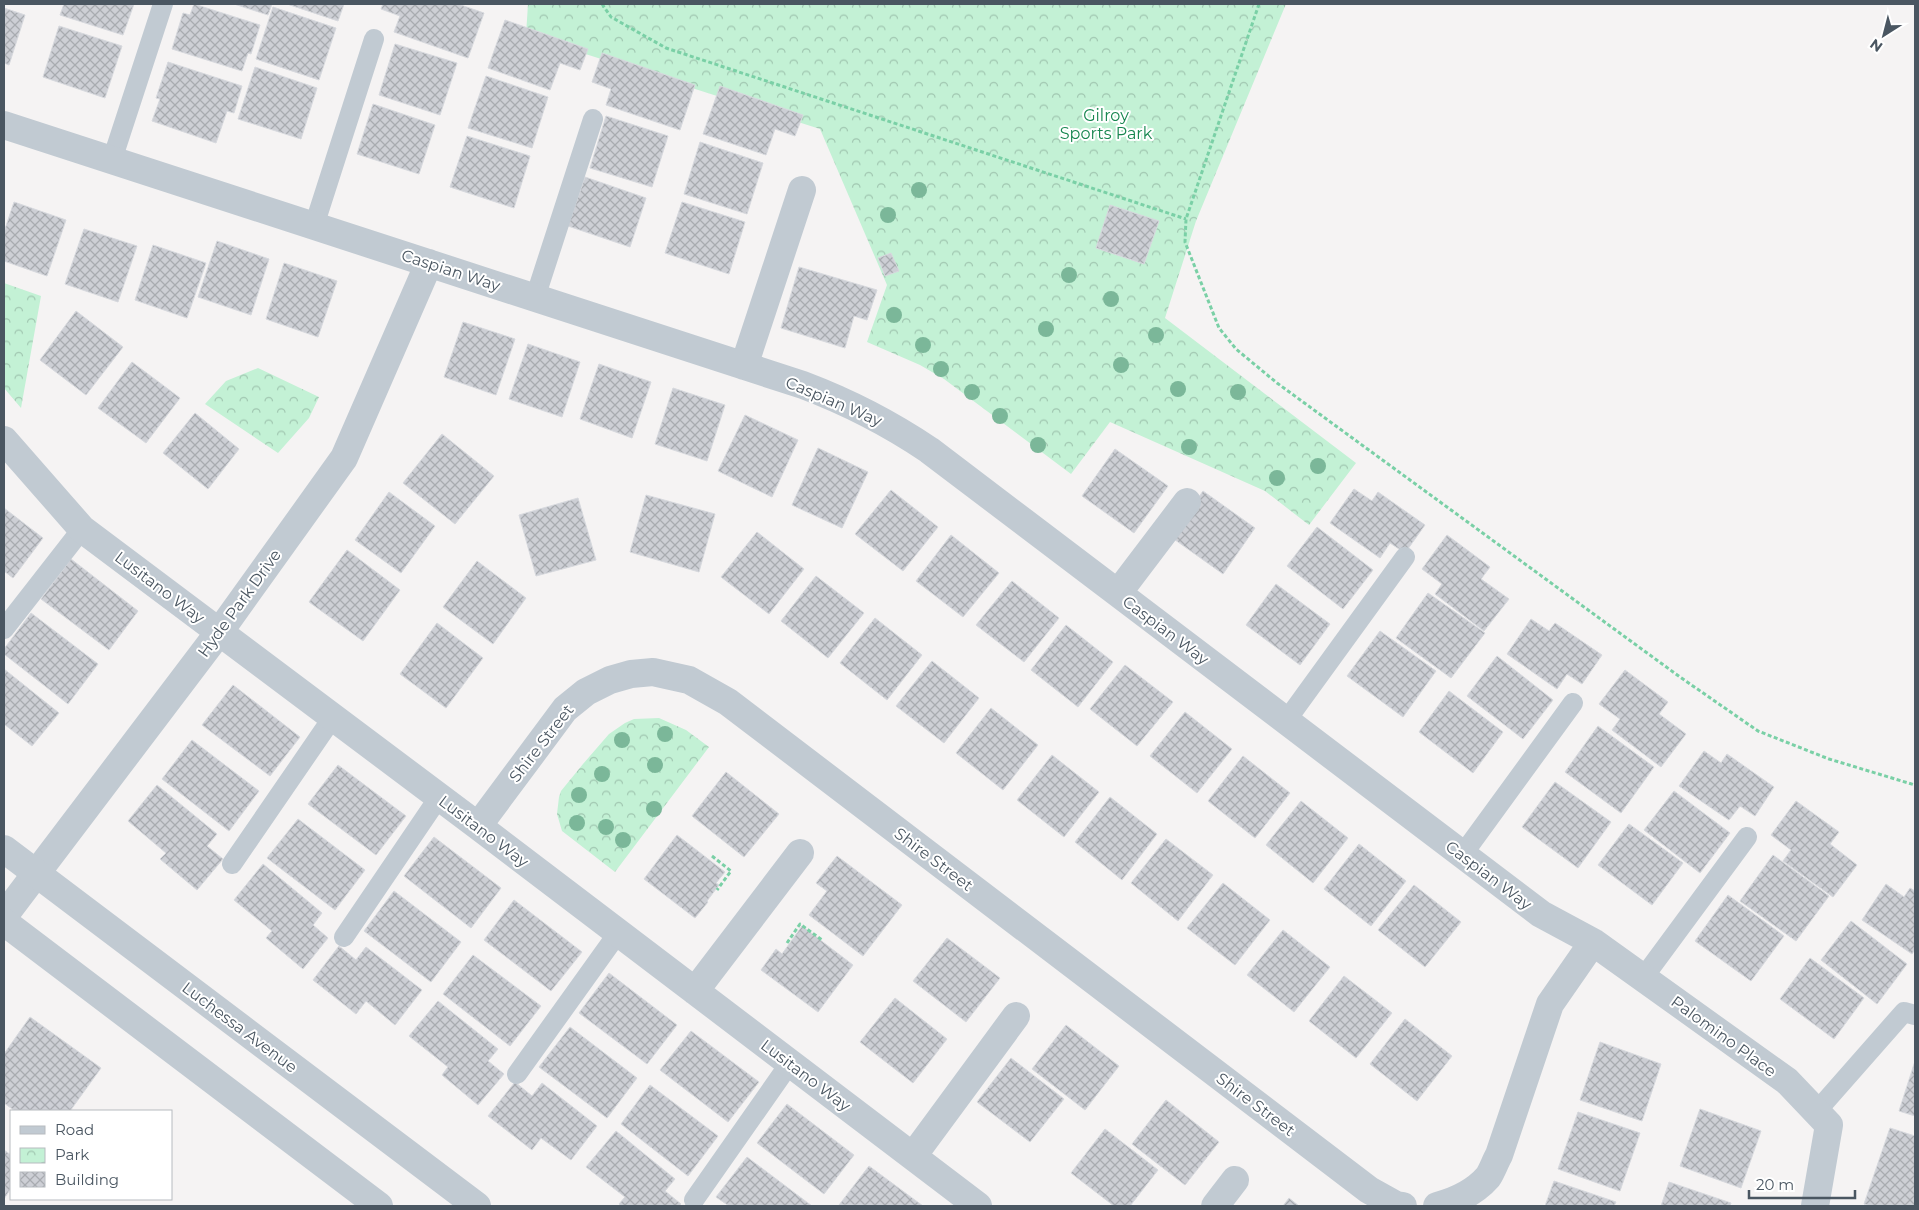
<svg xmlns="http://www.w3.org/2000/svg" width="1919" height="1210" viewBox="0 0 1919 1210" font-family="Montserrat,sans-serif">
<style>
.park{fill:url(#park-crowns)}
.building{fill:url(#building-cross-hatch);stroke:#d7d9de}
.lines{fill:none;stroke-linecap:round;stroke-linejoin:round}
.path{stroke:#7ad0a6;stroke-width:3;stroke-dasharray:4 2.5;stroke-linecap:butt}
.service{stroke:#c1cad2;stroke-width:20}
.minor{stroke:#c1cad2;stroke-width:28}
.tertiary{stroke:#c1cad2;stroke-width:28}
.tree{fill:#7bb799}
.labels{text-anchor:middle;stroke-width:4;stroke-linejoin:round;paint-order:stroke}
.park-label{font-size:16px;fill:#17864f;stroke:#fff}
.street-label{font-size:16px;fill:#4a5661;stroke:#fff}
</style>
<defs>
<pattern id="park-crowns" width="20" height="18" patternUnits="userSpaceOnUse" patternTransform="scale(1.25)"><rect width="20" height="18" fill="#c3f1d5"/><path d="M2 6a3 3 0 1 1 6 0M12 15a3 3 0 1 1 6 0" fill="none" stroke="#a0c6b0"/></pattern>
<pattern id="building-cross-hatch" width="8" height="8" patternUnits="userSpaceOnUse" patternTransform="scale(1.25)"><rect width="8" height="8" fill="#cdcfd5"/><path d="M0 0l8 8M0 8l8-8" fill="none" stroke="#a8abb0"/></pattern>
</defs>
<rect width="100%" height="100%" fill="#f5f3f3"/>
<path class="park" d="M528,4h758l-90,217 -31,97 191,145 -47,62 -44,-34 -155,-69 -39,52 -127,-95 -24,-14 -53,-23 20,-57 -67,-156 -294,-94z
M4,283l37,13 -20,112 -17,-20z
M258,368l61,29 -10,21 -31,35 -73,-49 21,-23z
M659,718l27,12 23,17 -94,125 -53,-41 -5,-17 2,-17 2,-6 22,-27 26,-30 16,-11 9,-4z"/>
<path class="building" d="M64,4h70l-11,31 -63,-20z
M194,4l66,21 -9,29 -3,-1 -6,18 -70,-22 11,-36 7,2z
M234,4h38l-4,11z
M287,4h57l-6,17z
M383,4h75l26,9 -16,45 -74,-26 6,-16 -19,-7z
M273,7l63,21 -17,52 -63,-21z
M4,8l21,7 -16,50 -5,-2z
M505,20l83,29 -8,21 -20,-7 -10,27 -62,-22z
M59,26l63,20 -17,52 -62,-21z
M395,44l62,19 -17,52 -61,-20z
M602,53l93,32 -15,45 -74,-25 5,-16 -19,-7z
M168,62l74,24 -8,27 -7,-2 -11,32 -64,-22 8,-22 -4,-1z
M255,67l62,21 -16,51 -63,-20z
M486,76l62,21 -16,51 -64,-20z
M720,86l83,29 -8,21 -20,-7 -9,26 -63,-21z
M373,104l62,21 -16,49 -62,-20z
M606,116l62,20 -16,51 -62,-19z
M467,136l63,20 -16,52 -64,-21z
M700,142l63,21 -16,51 -63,-20z
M585,177l61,21 -16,49 -62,-21z
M14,202l52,18 -19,56 -43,-15v-29z
M682,202l63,20 -16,52 -64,-21z
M1110,205l49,16 -15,43 -48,-16z
M84,229l53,17 -19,56 -53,-18z
M217,241l52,18 -18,56 -53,-18z
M153,245l53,18 -19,55 -52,-18z
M891,253l8,18 -14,5 -7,-18z
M284,263l53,18 -19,56 -52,-18z
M799,267l78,23 -10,30 -13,-4 -9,32 -64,-20z
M76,311l47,36 -37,48 -46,-35z
M463,322l52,17 -19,56 -52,-18z
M528,344l52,18 -18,55 -53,-18z
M132,362l48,36 -34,45 -48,-35z
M599,364l52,18 -19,56 -52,-19z
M673,388l52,17 -18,56 -52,-17z
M195,413l44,36 -31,40 -45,-36z
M745,415l53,25 -26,57 -54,-26z
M442,434l52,42 -39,48 -52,-41z
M818,448l50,24 -26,56 -50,-23z
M1115,449l53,37 -34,47 -52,-37z
M1354,489l18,12 6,-9 47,33 -20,28 -15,-10 -10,15 -50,-35z
M891,490l47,37 -35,44 -48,-37z
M1203,491l52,37 -32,46 -52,-37z
M389,492l46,34 -34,47 -46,-33z
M646,495l69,19 -16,58 -69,-20z
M578,498l18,62 -60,16 -17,-61z
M4,508l39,30 -30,40 -9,-7z
M1317,527l56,43 -30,39 -56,-43z
M757,532l47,37 -35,45 -48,-37z
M951,535l48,38 -36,44 -47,-36z
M1447,535l43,32 -9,12 28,20 -25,32 -49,-37 7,-10 -20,-15z
M347,550l53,40 -37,51 -54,-39z
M71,559l67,52 -29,39 -68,-51z
M477,561l49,37 -33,46 -50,-37z
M816,576l48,37 -36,45 -47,-37z
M1012,581l47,37 -35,44 -48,-37z
M1276,584l54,40 -30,41 -54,-40z
M1428,593l57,40 -34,45 -55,-40z
M31,613l67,51 -30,40 -64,-50v-5z
M875,618l47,37 -35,45 -47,-37z
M1531,619l18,12 6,-8 47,32 -20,29 -15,-10 -10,15 -50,-35z
M437,623l46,35 -37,50 -46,-34z
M1066,625l47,37 -35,45 -47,-37z
M1380,631l56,40 -33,46 -56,-41z
M1497,656l56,44 -30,39 -56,-43z
M932,661l47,37 -35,45 -48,-37z
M1125,665l48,37 -36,44 -47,-37z
M4,669l55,44 -27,33 -28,-22z
M1625,670l43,32 -9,12 27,20 -25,33 -49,-37 8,-11 -21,-15z
M233,685l67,52 -30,39 -68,-51z
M1449,691l54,41 -30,41 -54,-41z
M991,708l47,37 -35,45 -47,-37z
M1185,712l47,37 -35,44 -47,-37z
M1598,726l56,41 -33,46 -56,-41z
M192,740l67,51 -30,40 -67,-52z
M1704,751l17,12 6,-9 47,33 -19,29 -15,-10 -11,14 -50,-34z
M1052,755l47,37 -35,45 -47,-37z
M1243,756l47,37 -35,45 -47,-37z
M338,765l68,51 -30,39 -68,-51z
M726,772l53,42 -35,43 -52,-41z
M1555,782l56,40 -33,46 -56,-41z
M157,785l60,49 -10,12 16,13 -26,31 -37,-31 6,-6 -38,-32z
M1674,791l56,42 -30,40 -56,-43z
M1110,797l47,37 -35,46 -47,-38z
M1301,801l47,37 -35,45 -47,-38z
M1796,801l43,31 -9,12 27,21 -24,32 -50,-36 8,-11 -20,-15z
M298,819l67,51 -30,40 -68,-52z
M1629,824l54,39 -31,42 -54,-40z
M677,835l48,37 -9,11 3,2 -12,16 1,1 -13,16 -51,-39z
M434,837l67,51 -30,40 -67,-52z
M1166,839l47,36 -35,46 -47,-38z
M1359,844l47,37 -35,45 -47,-37z
M1773,855l56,41 -33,45 -56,-40z
M837,856l65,49 -39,51 -54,-41 18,-24 -11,-8z
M263,864l59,49 -9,12 15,13 -25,31 -37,-31 6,-7 -38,-31z
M1223,883l47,37 -35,45 -48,-37z
M1886,884l18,13 6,-9 5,3v58l-3,5 -50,-34z
M1414,885l47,37 -36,45 -47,-37z
M394,891l67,51 -30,40 -67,-51z
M1728,895l56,41 -33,45 -56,-40z
M514,900l68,52 -31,39 -67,-51z
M1851,921l56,43 -30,40 -56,-44z
M802,926l51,39 -35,47 -57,-42 15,-21 6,5z
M1283,930l47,37 -36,45 -47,-37z
M947,938l53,40 -34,44 -53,-41z
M339,946l17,14 10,-13 56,43 -27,35 -29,-24 -10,13 -43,-34z
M473,955l68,51 -31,40 -67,-52z
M1810,958l54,40 -30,41 -54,-40z
M609,973l68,52 -30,39 -68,-51z
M1344,976l48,37 -36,45 -47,-37z
M895,998l52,41 -34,44 -53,-41z
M438,1001l60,48 -10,12 16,13 -26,31 -36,-30 6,-8 -39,-31z
M30,1017l71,51 -31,43h-55l-11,-8v-49z
M1405,1019l47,37 -35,45 -47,-37z
M1066,1025l53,41 -34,44 -53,-41z
M570,1027l67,51 -30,40 -68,-51z
M691,1031l68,51 -31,40 -68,-52z
M1600,1042l61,22 -19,57 -62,-21z
M1011,1058l53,41 -34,43 -53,-40z
M1915,1061v55l-16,-5z
M515,1082l17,14 10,-13 55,43 -26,34 -30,-22 -9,12 -44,-34z
M650,1085l68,51 -30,40 -67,-52z
M1166,1100l53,42 -34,43 -53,-41z
M787,1104l67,51 -30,39 -67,-51z
M1700,1109l61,22 -20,57 -61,-22z
M1578,1112l62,21 -20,58 -62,-22z
M1890,1128l25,8v70h-45l-6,-2z
M1105,1129l53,41 -28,36h-16l-43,-33z
M616,1131l59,48 -10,12 16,13 -2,2h-58l-2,-2 6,-7 -39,-30z
M4,1150l7,5v33l-7,11z
M747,1157l65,49h-83l-13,-9z
M869,1166l54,40 -84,-1z
M1554,1181l62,21 -2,4h-69z
M1669,1182l62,21 -1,3h-69z
M1289,1198l10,8h-16z"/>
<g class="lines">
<path class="path" d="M602,4l9,13 55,31 520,171
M1259,4l-73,215 -1,23 34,86 17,21 41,34 403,294 78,54 71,28 86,26
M712,856l19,15 -14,19
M787,943l13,-19 22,16"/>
<path class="service" d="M112,160l51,-156
M314,226l60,-187
M535,298l58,-179
M4,629l78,-100
M1286,721l119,-164
M1463,854l110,-151
M232,864l101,-147
M344,937l95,-140
M1643,978l104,-141
M517,1074l101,-141
M1816,1112l88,-100 11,3
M694,1200l96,-137"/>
<path class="minor" d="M4,125l799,260c45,17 86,38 126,65l612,464 52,28 194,139 42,44 -14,81
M744,366l58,-176
M4,440l78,89 396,297 500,380
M1118,593l69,-91
M478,826l87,-117 21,-17 24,-12 21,-6 22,-2 36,8 39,22 641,488 27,15 7,1
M4,916l216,-285 124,-173 85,-195
M695,991l105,-138
M913,1156l103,-140
M1215,1206l20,-26
M1437,1206c19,-5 38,-14 51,-29 4,-6 7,-15 11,-22l51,-151 43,-62"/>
<path class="tertiary" d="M4,849l473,357
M4,922l375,284"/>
</g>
<g class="tree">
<circle cx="919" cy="190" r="8"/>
<circle cx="888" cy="215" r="8"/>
<circle cx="1069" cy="275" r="8"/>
<circle cx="1111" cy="299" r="8"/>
<circle cx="894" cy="315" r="8"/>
<circle cx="1046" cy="329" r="8"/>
<circle cx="1156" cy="335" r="8"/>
<circle cx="923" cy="345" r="8"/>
<circle cx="1121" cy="365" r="8"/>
<circle cx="941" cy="369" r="8"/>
<circle cx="1178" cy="389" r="8"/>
<circle cx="972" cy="392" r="8"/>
<circle cx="1238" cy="392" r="8"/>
<circle cx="1000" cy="416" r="8"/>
<circle cx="1038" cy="445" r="8"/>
<circle cx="1189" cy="447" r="8"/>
<circle cx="1318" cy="466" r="8"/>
<circle cx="1277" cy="478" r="8"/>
<circle cx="665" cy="734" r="8"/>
<circle cx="622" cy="740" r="8"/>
<circle cx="655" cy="765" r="8"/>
<circle cx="602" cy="774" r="8"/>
<circle cx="579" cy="795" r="8"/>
<circle cx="654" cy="809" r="8"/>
<circle cx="577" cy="823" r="8"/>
<circle cx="606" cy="827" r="8"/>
<circle cx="623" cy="840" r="8"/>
</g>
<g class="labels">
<g class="park-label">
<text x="1106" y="121">Gilroy<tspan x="1106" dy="18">Sports Park</tspan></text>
</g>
<g class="street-label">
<text transform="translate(451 270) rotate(18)" y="6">Caspian Way</text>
<text transform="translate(834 401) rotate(23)" y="6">Caspian Way</text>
<text transform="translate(160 587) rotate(37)" y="6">Lusitano Way</text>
<text transform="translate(239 603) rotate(-54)" y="6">Hyde Park Drive</text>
<text transform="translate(1166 630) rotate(37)" y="6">Caspian Way</text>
<text transform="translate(541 743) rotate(-52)" y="6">Shire Street</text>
<text transform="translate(484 831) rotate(37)" y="6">Lusitano Way</text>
<text transform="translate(934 859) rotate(37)" y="6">Shire Street</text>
<text transform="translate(1489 875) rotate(37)" y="6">Caspian Way</text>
<text transform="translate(240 1027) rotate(37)" y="6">Luchessa Avenue</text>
<text transform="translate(1724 1036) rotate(36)" y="6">Palomino Place</text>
<text transform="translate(806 1075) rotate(37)" y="6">Lusitano Way</text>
<text transform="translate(1256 1104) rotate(37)" y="6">Shire Street</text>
</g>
</g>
<rect width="1919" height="1210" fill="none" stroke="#4a5661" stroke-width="10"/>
<rect x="10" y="1110" width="162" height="90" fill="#ffffff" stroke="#b7bbc0"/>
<rect x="20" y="1126" width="25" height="8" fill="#c1cad2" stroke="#b7bbc0"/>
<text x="55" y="1135" font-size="15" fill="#4a5661">Road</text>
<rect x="20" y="1148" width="25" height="15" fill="url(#park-crowns)" stroke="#b7bbc0"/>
<text x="55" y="1160" font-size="15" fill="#4a5661">Park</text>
<rect x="20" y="1172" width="25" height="15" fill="url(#building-cross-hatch)" stroke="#b7bbc0"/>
<text x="55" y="1185" font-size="15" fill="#4a5661">Building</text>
<g transform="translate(1884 35) rotate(216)" stroke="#ffffff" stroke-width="4" paint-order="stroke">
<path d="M0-4L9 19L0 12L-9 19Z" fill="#4a5661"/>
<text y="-8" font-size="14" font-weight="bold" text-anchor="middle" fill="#4a5661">N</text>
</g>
<path d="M1749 1190v8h106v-8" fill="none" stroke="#4a5661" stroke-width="2.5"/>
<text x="1756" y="1190" font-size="15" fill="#4a5661" stroke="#ffffff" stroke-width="4" paint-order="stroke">20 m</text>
</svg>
